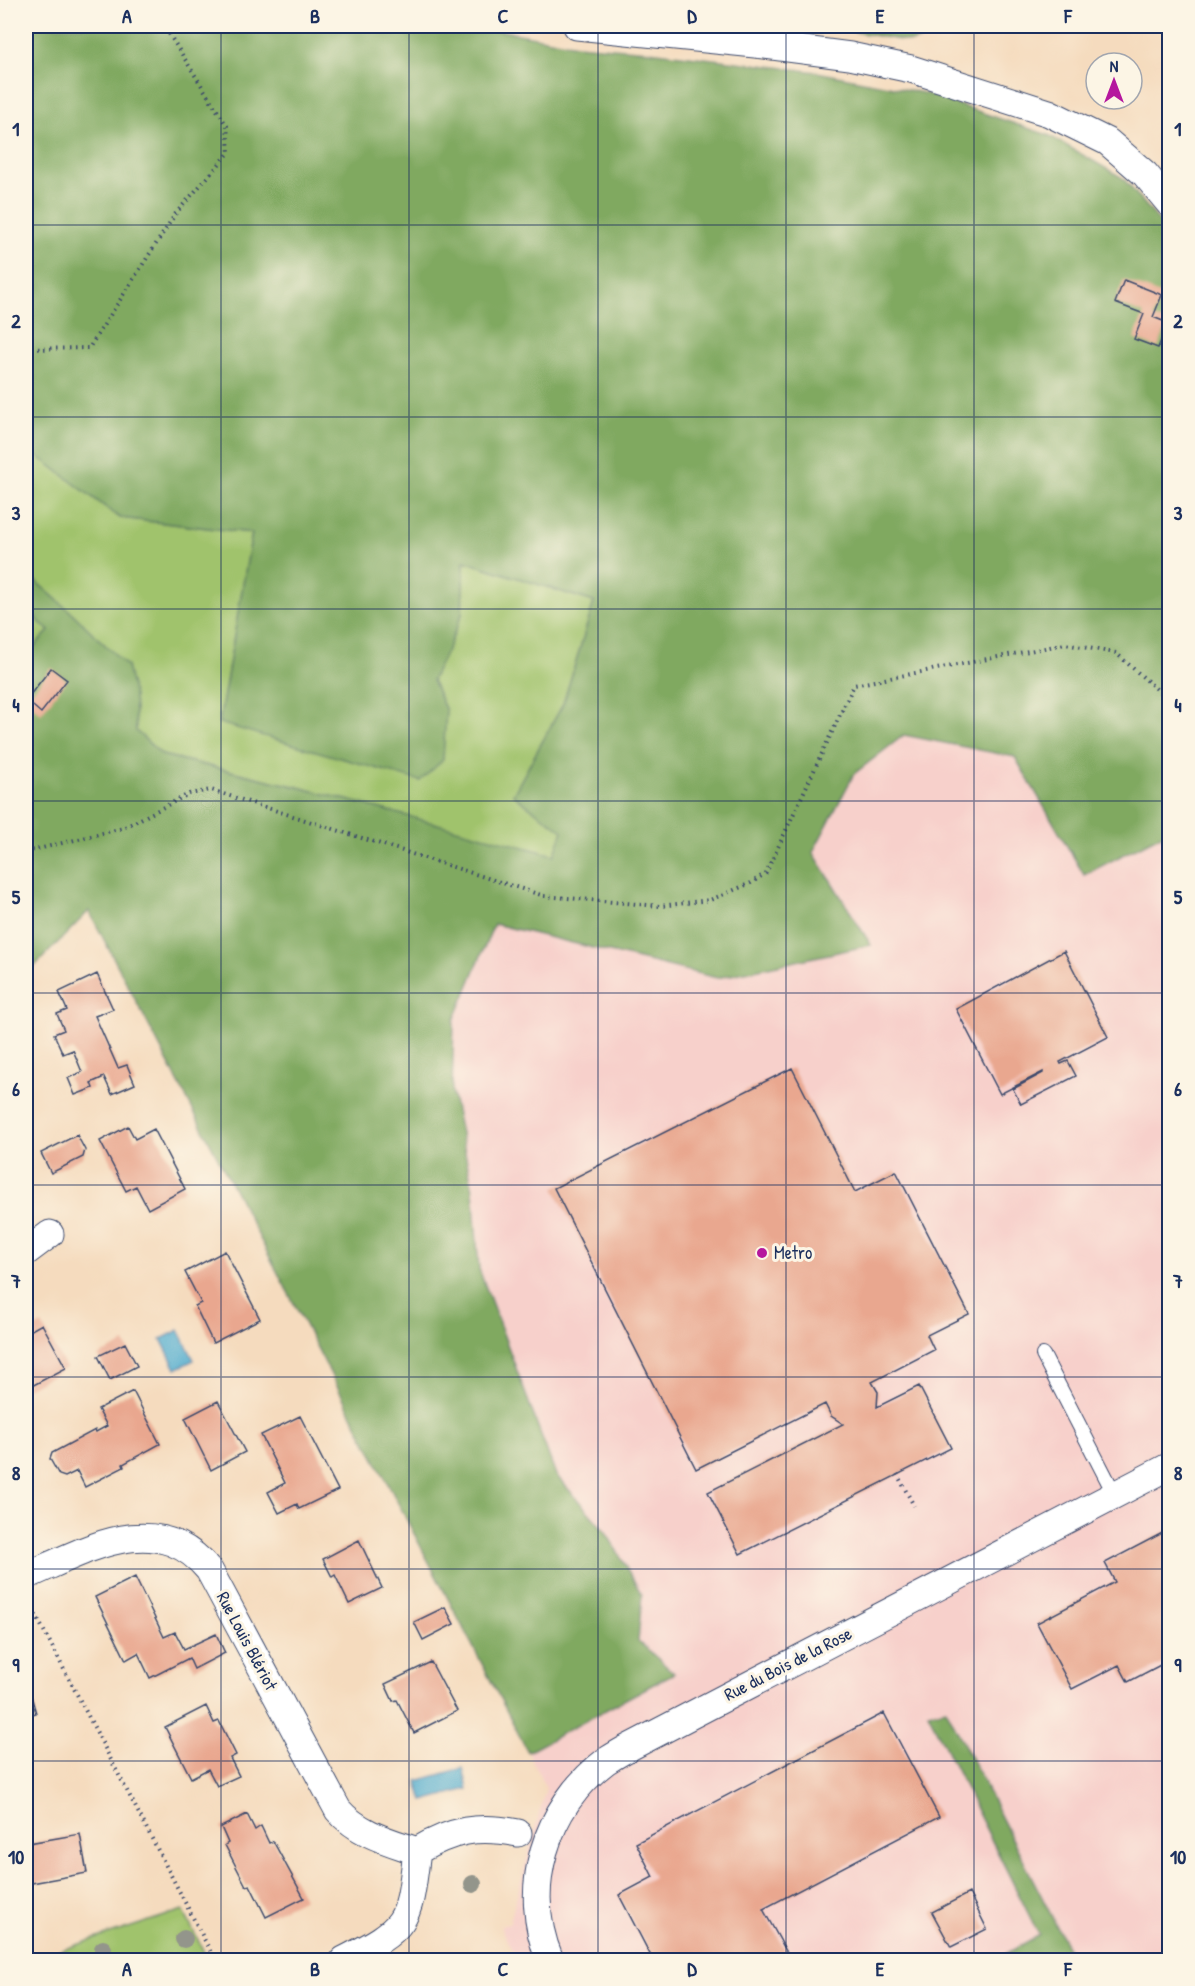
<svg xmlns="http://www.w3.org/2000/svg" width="1195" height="1986" viewBox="0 0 1195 1986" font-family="'Patrick Hand',sans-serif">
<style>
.built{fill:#f7d0cb}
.green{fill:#a0c36c;stroke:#5e7965;stroke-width:1.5}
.forest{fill:#80a960;stroke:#4e6c5f;stroke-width:1.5}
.water{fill:#50abce;stroke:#366d96;stroke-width:1.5}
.building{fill:#e9a78f}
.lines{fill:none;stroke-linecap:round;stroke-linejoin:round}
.lane-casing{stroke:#3c496c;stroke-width:16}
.street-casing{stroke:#3c496c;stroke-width:29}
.path{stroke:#3c496c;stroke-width:4;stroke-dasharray:1.5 4.5;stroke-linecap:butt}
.lane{stroke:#fff;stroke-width:14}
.street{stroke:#fff;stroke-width:27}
.tree{fill:#93958b}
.grid{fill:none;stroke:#1b2f5e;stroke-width:1.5;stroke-opacity:0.55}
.poi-dot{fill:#b5179e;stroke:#fcf5e5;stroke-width:2}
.labels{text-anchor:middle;stroke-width:6;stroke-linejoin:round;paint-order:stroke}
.poi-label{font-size:18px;fill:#1b2f5e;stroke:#fcf5e5;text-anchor:start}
.street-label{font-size:18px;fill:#1b2f5e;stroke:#fcf5e5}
.neatline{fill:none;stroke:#1b2f5e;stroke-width:2}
.grid-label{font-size:20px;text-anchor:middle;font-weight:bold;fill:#1b2f5e}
</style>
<rect width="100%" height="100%" fill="#fcf5e5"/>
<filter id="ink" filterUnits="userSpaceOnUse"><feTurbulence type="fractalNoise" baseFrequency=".0167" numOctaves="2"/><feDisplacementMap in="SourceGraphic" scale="12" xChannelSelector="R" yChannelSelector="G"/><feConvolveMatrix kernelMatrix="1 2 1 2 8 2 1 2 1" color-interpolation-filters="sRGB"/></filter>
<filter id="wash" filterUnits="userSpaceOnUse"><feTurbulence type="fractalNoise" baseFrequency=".008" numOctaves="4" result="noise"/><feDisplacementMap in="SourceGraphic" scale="24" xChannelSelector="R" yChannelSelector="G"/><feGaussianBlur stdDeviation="1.35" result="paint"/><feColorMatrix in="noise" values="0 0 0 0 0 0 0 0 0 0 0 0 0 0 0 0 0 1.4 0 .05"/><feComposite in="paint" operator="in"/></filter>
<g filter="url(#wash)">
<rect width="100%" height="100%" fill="#f5dbbe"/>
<path class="built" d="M904,735l111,22 69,118 85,-44v1129h-652l-17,-33 10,-5 36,-134 -18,-36 146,-79 -36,-32 4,-46 -36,-63 -50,-57 -77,-206 -6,-79 -21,-100 2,-69 40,-97 223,54 153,-33 -57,-93 41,-78z"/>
<path class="green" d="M26,450l17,10 77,58 132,15 -33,190 227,-12 -14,-31 17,-34 13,-32 2,-53 130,41 -31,102 -50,91 51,36 -9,25 -257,-69 -136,-32 -26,-24 -2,-35 -61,-82 -47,-41z
M26,609l23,22 -23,24z
M183,1910l25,50h-164l-1,-4z"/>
<path class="forest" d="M26,26h458l9,3 84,16 72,6 168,21 107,21 124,42 75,43 46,55v598l-85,44 -69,-118 -111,-22 -50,39 -41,78 58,93 -154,33 -223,-54 -40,97 -2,70 21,99 6,79 77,206 50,57 36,63 -4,46 36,32 -146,79 -439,-841 -63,64v-320l23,-24 -23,-22v-36l47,41 54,52 7,30 2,35 26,24 136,32 256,68 9,-24 -50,-36 50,-91 31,-102 -130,-41 -2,53 -13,32 -17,34 14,31 -3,49 -23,21 -201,-58 33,-190 -132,-15 -77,-58 -17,-10z
M824,26h145l-58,16z
M946,1709l128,251h-79l44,-25 -111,-222z"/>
<path class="water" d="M179,1330l15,30 -18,9 -15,-30z
M463,1768l5,21 -45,12 -6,-20z"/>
<g id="blocks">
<path class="building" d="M1124,280l38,15 -9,22 15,6 -10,25 -24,-9 10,-25 -29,-11z
M51,668l16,12 -26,33 -15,-13z
M1064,951l44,86 -48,25 1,2 7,-3 8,15 -55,28 -8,-15 30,-16v-1l-43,22 -44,-85z
M97,974l16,35 -18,7 23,52 9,-3 8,19 -23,10 -8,-17 -13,6 2,5 -18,7 -7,-17 14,-6 -9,-22 -10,4 -9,-20 10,-4 -7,-16 10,-4 -8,-18z
M792,1068l63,124 41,-21 73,143 -42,21 7,15 -62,32 6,10 -1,15 42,-21 32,62 -211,106 -32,-62 135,-68 -12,-8 -6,-12 -129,65 -142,-281z
M128,1126l7,13 19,-10 31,60 -37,20 -12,-23 -10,5 -26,-50z
M77,1135l8,15 -2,7 -32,16 -10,-20z
M225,1251l35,68 -47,24 -18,-37 6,-3 -16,-31z
M42,1324l24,44 -40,21v-56z
M125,1343l12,23 -27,14 -12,-24z
M133,1391l27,53 -37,20 1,3 -39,20 -8,-16 -12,6 -6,-2 -9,-16 2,-6 43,-23 1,2 11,-6 -9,-17z
M218,1401l27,51 -34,18 -26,-52z
M300,1416l38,74 -39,19 -2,-5 -18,9 -11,-21 17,-9 -24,-48z
M1170,1529v131l-42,22 -9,-17 -47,24 -35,-66 78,-41 -10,-19z
M359,1540l23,48 -33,16 -14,-29 -3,2 -9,-18z
M135,1577l29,60 11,-5 9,17 32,-15 9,19 -31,16 -5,-11 -39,20 -12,-25 -12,7 -31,-63z
M445,1607l9,17 -31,16 -9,-18z
M431,1662l26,49 -43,22 -17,-33 -4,1 -8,-17z
M26,1678l10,35 -10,3z
M206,1706l8,17 5,-2 17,34 -6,3 9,18 -22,10 -9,-17 -17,9 -26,-51z
M884,1713l55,104 -176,92 28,51h-138l-34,-65 34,-18 -17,-34z
M247,1814l8,16 6,-4 8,17 4,-2 31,57 -38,19 -16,-32 -4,1 -21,-41 3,-2 -7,-16z
M80,1834l7,39 -61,11v-37l3,-1v-3z
M969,1893l18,36 -36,18 -19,-35z"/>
</g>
</g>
<g filter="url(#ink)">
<use href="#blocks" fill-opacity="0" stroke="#3c496c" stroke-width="1.5"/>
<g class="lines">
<g class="lane-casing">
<path id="lane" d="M1043,1355l72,140"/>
</g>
<g class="street-casing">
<path id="street" d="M577,26l188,19 85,11 61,13 138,44 59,29 37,32 25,30
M26,1252l24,-18
M26,1576c59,-25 130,-70 183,-6l129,240c21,24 50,31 79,41
M417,1851c35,-21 61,-26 101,-18
M344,1960c66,-34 64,-37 73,-109
M550,1960c-30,-71 -5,-153 56,-199 8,-5 16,-10 24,-14l540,-281"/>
</g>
<path class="path" d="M26,349l63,-1 87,-135 53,-60 -2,-27 -63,-100
M26,717l2,-1
M26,852l97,-24 66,-34 22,-4 333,106 116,10 50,-6 41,-17 15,-10 88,-188 211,-41 51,9 54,48
M897,1474l17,32
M30,1604l185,356"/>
<use href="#lane" class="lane"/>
<use href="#street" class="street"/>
</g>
<g class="tree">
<circle cx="473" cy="1884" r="9"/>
<circle cx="184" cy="1939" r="9"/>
<circle cx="103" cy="1949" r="9"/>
</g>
</g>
<path class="grid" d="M221,26v1934M409,26v1934M598,26v1934M786,26v1934M974,26v1934M26,225h1144M26,417h1144M26,609h1144M26,801h1144M26,993h1144M26,1185h1144M26,1377h1144M26,1569h1144M26,1761h1144"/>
<circle class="poi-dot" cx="762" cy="1253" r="6"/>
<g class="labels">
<g class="poi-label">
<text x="774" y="1259">Metro</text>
</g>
<g class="street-label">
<text transform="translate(247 1641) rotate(62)" y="6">Rue Louis Blériot</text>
<text transform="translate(788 1664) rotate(-27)" y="6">Rue du Bois de la Rose</text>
</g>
</g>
<rect width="1195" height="1986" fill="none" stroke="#fcf5e5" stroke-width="66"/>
<g transform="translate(1114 81)"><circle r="28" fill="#fcf5e5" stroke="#a2a6af" stroke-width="1.5"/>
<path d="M0-4.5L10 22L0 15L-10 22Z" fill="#b5179e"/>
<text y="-9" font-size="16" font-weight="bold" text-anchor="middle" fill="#1b2f5e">N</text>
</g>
<rect x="33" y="33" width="1129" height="1920" class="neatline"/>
<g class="grid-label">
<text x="127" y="23">A</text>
<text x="315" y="23">B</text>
<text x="503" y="23">C</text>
<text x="692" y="23">D</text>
<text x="880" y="23">E</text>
<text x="1068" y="23">F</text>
<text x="16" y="136">1</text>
<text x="1178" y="136">1</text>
<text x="16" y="328">2</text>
<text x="1178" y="328">2</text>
<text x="16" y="520">3</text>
<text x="1178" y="520">3</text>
<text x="16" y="712">4</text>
<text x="1178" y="712">4</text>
<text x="16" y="904">5</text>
<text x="1178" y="904">5</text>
<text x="16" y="1096">6</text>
<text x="1178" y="1096">6</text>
<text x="16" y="1288">7</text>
<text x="1178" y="1288">7</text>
<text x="16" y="1480">8</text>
<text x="1178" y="1480">8</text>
<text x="16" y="1672">9</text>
<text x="1178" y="1672">9</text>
<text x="16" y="1864">10</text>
<text x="1178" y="1864">10</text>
<text x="127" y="1976">A</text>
<text x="315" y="1976">B</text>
<text x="503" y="1976">C</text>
<text x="692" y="1976">D</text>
<text x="880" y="1976">E</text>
<text x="1068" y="1976">F</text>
</g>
</svg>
